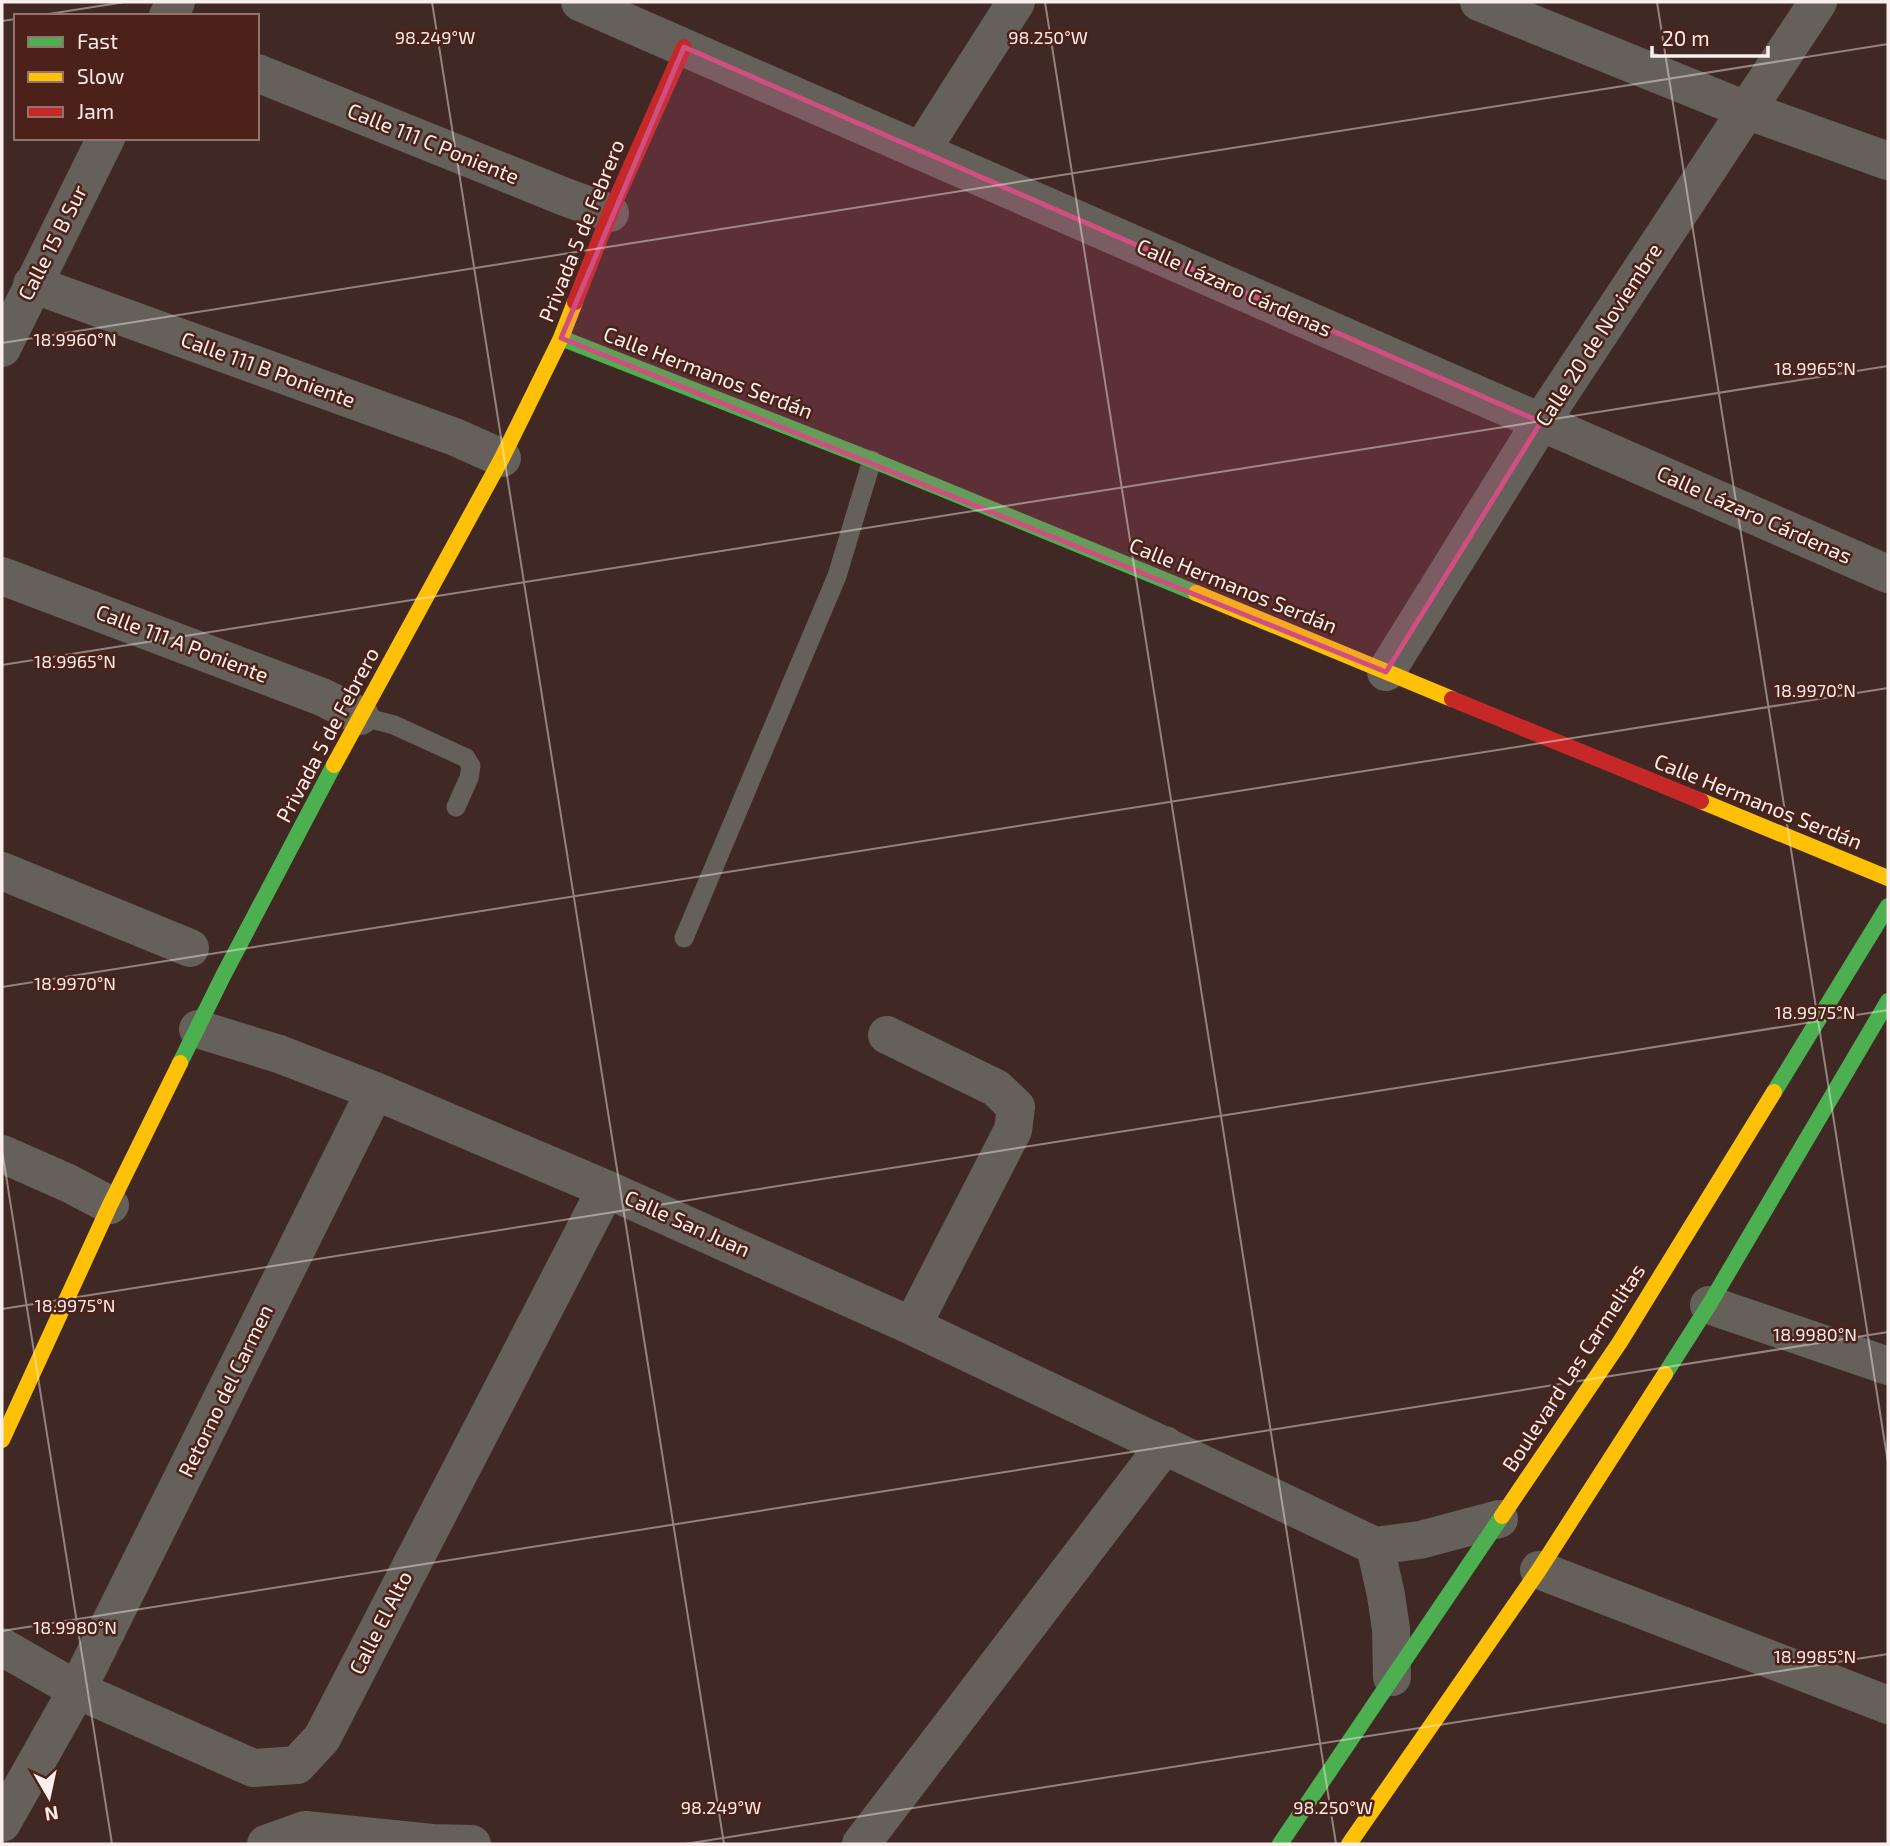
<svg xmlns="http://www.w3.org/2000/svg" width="1890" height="1846" viewBox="0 0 1890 1846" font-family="'Exo 2',sans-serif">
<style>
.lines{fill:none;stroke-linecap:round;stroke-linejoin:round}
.lane{stroke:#65605a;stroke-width:19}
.street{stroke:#65605a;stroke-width:38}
.fast{stroke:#4caf50;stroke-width:16}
.slow{stroke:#ffc107;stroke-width:16}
.jam{stroke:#c62828;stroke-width:16}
.marked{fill:#d04e80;fill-opacity:0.2;stroke:#d04e80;stroke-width:5;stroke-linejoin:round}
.ticks{fill:none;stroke:#fbefed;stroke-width:2;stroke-opacity:0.45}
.labels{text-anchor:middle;stroke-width:5;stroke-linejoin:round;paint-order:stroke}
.street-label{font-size:21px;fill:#fbefed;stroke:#4c2119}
.ticks-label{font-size:18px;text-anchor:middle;fill:#fbefed;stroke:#4c2119;stroke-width:5;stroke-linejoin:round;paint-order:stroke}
</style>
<rect width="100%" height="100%" fill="#402925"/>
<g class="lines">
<path class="lane" d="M360,716l34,9 72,33 5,8 -2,12 -13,29
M684,938l153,-362 35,-116"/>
<path class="street" d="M580,2l1308,572
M1479,2l267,108 142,51
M168,16l8,-14
M257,73l308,124 45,16
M921,151l95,-149
M32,284l423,153 47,21
M2,348l104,-210
M2,576l320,121 38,19
M1386,672l155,-250 277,-420
M2,871l188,77
M198,1029l81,25 96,37 231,98 306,137 463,220
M887,1035l109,53 20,19 -3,23 -101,196
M2,1154l66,29 42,22
M1709,1305l179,61
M1539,1570l349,135
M2,1647l75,43 176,78 44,-3 25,-27 284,-549
M1392,1677l-1,-48 -5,-34 -11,-49 45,-6 79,-21
M2,1823l75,-133 298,-599
M266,1844l39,-14 127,13 40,1
M861,1844l304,-399"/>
<path class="fast" d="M561,338l311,122 324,133
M180,1063l43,-87 111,-211
M1774,1092l114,-186
M1665,1374l44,-69 179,-304
M1280,1844l222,-328"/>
<path class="slow" d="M1196,593l256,106
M334,765l168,-307 59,-120 14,-36
M1701,801l187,77
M2,1440l108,-235 70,-142
M1502,1516l118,-174 154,-250
M1349,1844l190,-274 126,-196"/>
<path class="jam" d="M575,302l35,-89 74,-166
M1452,699l249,102"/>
</g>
<path class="marked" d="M684,47l857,375 -155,250 -825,-334z"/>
<path class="ticks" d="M432,2l292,1842M1045,2l291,1842M1657,2l231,1461M36,16l89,-14M2,21l14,-2M2,343l1886,-299M2,665l1886,-299M2,987l1886,-299M2,1150l110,694M2,1309l1886,-299M2,1631l1886,-299M685,1844l1203,-190"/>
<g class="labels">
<g class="street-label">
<text transform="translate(433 144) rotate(22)" y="7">Calle 111 C Poniente</text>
<text transform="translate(582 231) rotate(-68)" y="7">Privada 5 de Febrero</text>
<text transform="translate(53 243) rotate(-63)" y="7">Calle 15 B Sur</text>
<text transform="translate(1234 288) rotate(24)" y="7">Calle Lázaro Cárdenas</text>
<text transform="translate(1599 335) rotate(-57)" y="7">Calle 20 de Noviembre</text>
<text transform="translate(268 370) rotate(20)" y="7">Calle 111 B Poniente</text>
<text transform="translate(708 373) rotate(21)" y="7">Calle Hermanos Serdán</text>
<text transform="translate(1754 515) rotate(24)" y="7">Calle Lázaro Cárdenas</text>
<text transform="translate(1233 586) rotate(22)" y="7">Calle Hermanos Serdán</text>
<text transform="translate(182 644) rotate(21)" y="7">Calle 111 A Poniente</text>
<text transform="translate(328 735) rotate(-62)" y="7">Privada 5 de Febrero</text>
<text transform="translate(1758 802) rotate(22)" y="7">Calle Hermanos Serdán</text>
<text transform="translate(687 1224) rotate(24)" y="7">Calle San Juan</text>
<text transform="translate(1574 1368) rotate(-57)" y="7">Boulevard Las Carmelitas</text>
<text transform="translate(226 1391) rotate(-64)" y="7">Retorno del Carmen</text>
<text transform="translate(381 1623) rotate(-63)" y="7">Calle El Alto</text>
</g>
</g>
<g class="ticks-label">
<text x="435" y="44">98.249°W</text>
<text x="1048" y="44">98.250°W</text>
<text x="75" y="346">18.9960°N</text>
<text x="1815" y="375">18.9965°N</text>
<text x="75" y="668">18.9965°N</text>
<text x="1815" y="697">18.9970°N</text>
<text x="75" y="990">18.9970°N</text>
<text x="1815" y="1019">18.9975°N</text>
<text x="75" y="1312">18.9975°N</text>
<text x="1815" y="1341">18.9980°N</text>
<text x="75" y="1634">18.9980°N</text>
<text x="1815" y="1663">18.9985°N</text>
<text x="721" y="1814">98.249°W</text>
<text x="1333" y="1814">98.250°W</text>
</g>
<rect width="1890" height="1846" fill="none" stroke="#fbefed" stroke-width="7"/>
<rect x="14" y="14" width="245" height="126" fill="#4c2119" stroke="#92736e" stroke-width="2"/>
<rect x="28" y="37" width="35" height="10" fill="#4caf50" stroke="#92736e" stroke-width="2"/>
<text x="77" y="49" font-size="21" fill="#fbefed">Fast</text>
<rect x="28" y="72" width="35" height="10" fill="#ffc107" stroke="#92736e" stroke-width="2"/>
<text x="77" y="84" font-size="21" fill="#fbefed">Slow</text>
<rect x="28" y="107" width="35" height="10" fill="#c62828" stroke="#92736e" stroke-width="2"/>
<text x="77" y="119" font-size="21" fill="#fbefed">Jam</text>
<g transform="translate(49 1797) rotate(171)" stroke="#4c2119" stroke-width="5" paint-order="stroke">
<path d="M0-5L12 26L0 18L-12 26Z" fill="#fbefed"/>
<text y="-10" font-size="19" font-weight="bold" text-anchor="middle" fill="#fbefed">N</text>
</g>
<path d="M1652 46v10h116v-10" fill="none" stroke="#fbefed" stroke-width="3.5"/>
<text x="1662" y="46" font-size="21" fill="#fbefed" stroke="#4c2119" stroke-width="5" paint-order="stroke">20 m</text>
</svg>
